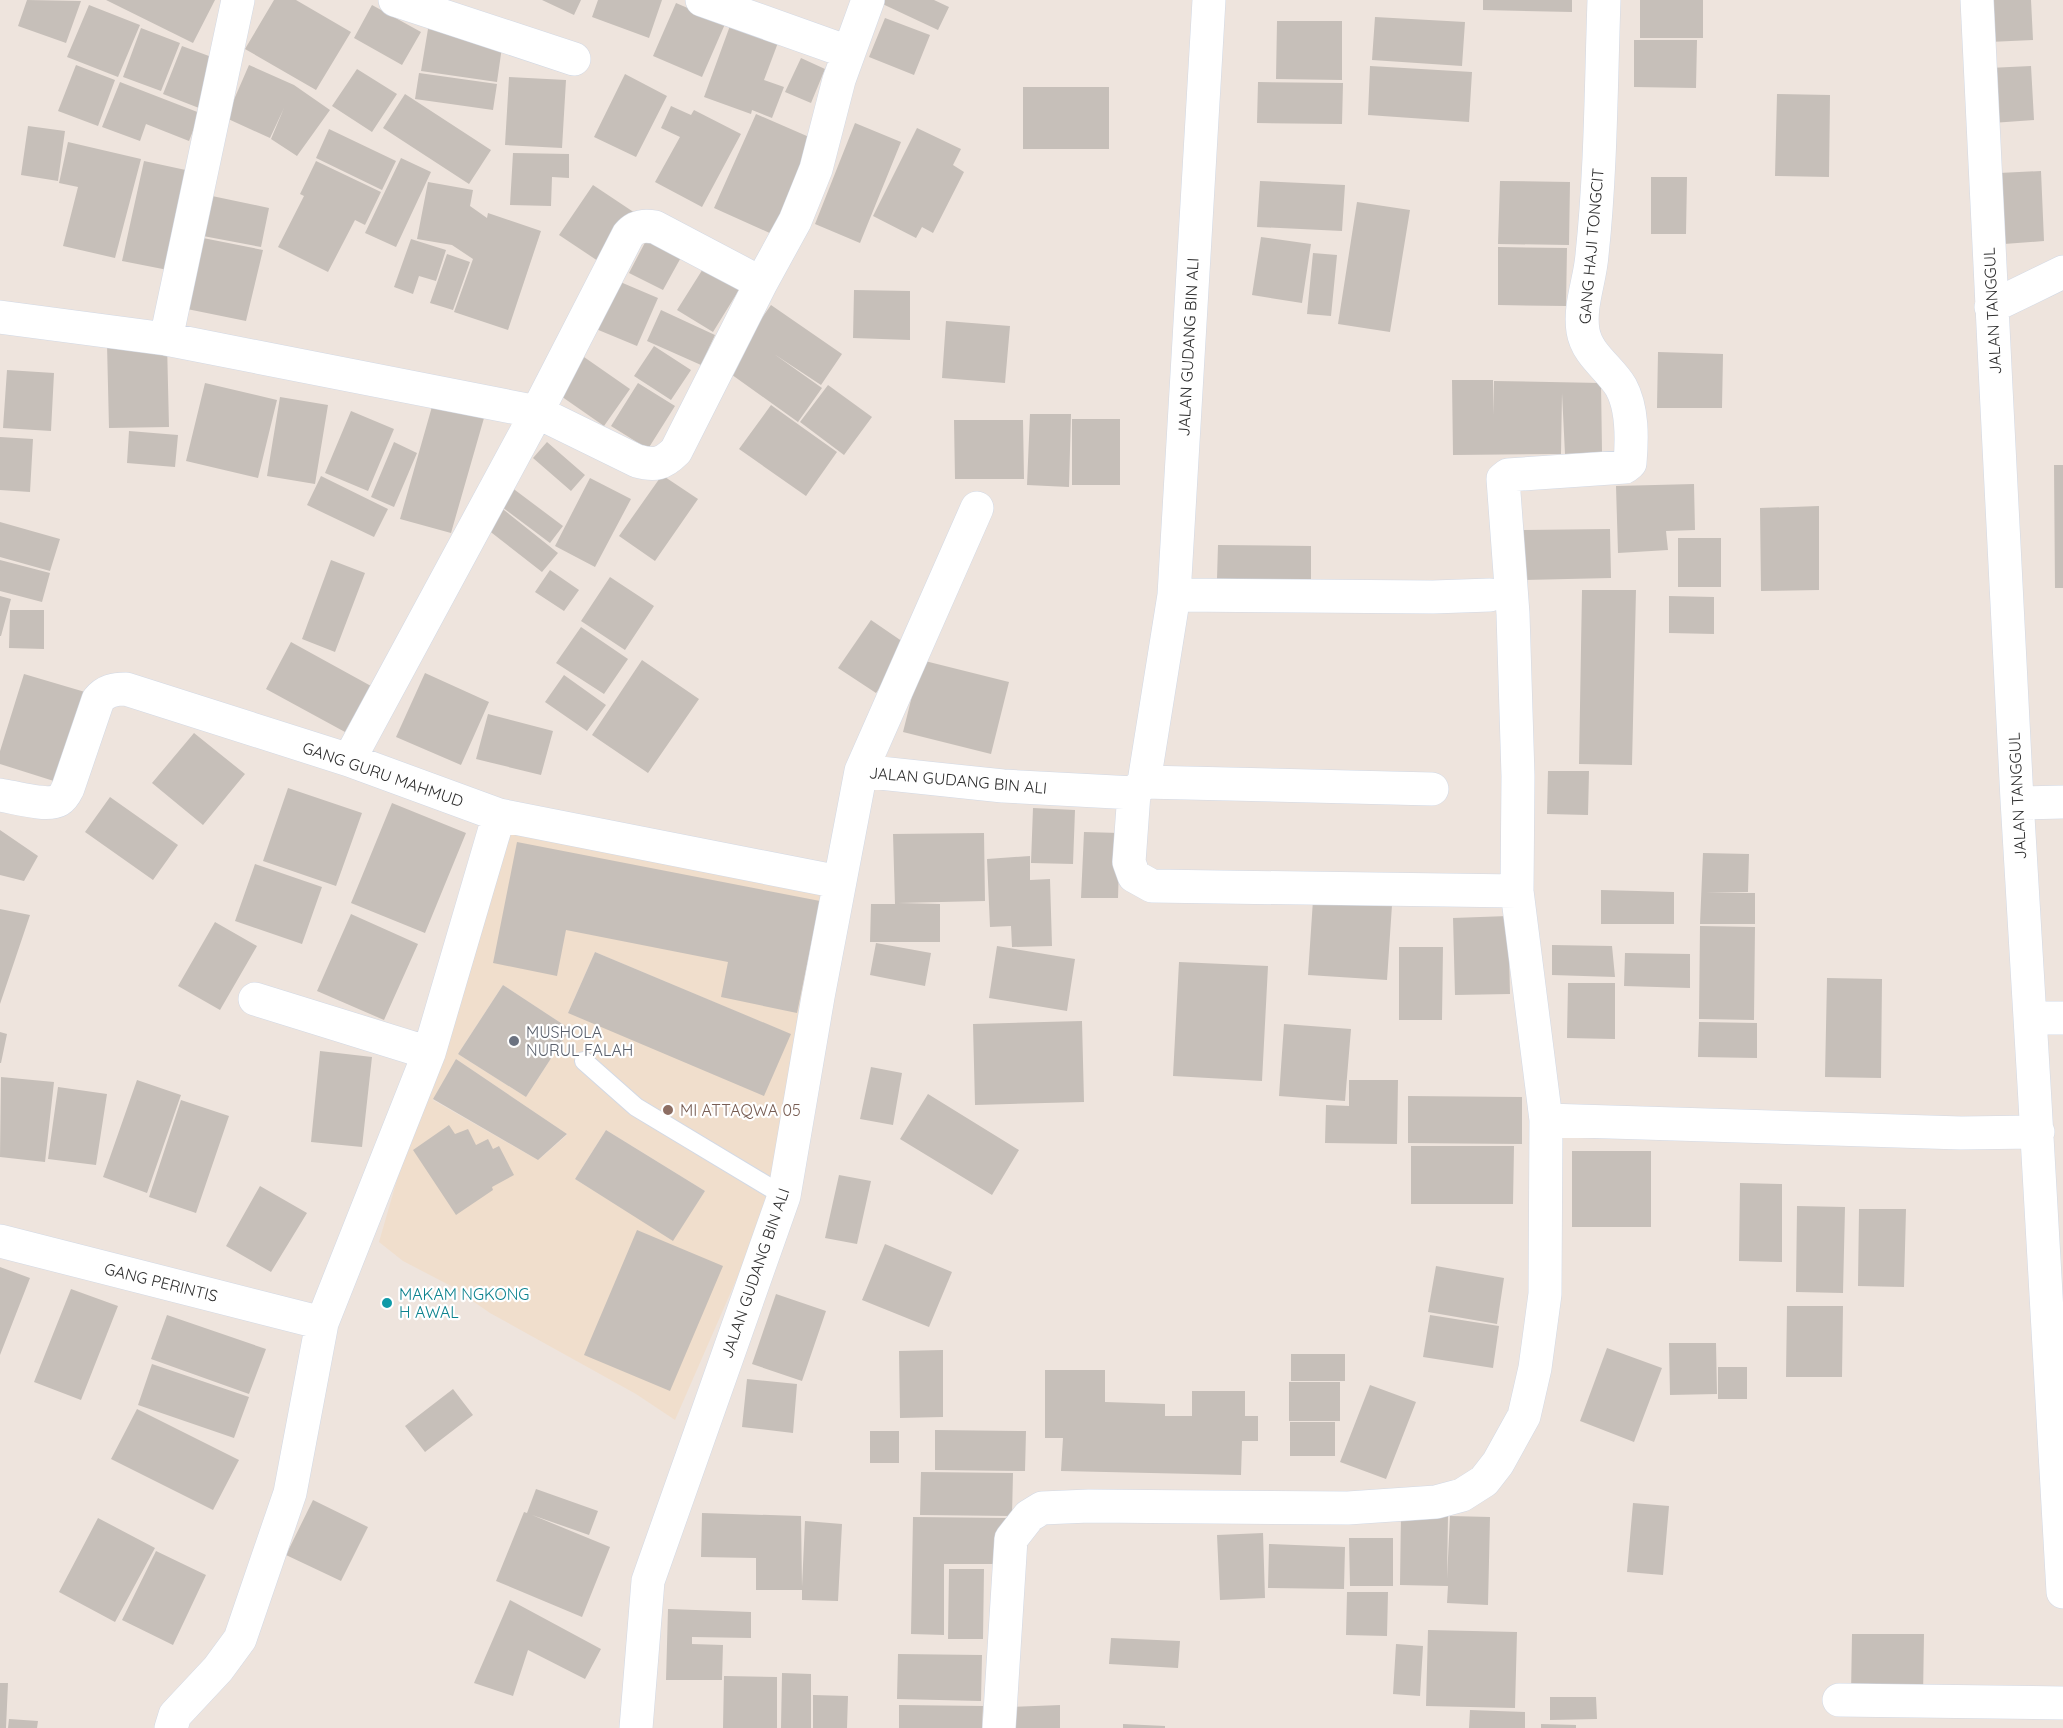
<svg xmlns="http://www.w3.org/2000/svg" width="2063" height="1728" viewBox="0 0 2063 1728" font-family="Quicksand,sans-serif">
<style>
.education{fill:#f0decc;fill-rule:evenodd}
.building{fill:#c6bfb9}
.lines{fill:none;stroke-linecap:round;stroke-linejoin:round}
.service-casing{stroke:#d2d9e5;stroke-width:20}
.minor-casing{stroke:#d2d9e5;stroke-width:34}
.service{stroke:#fff;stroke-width:18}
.minor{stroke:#fff;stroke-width:33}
.worship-dot{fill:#6b7280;stroke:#fff;stroke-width:2}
.education-dot{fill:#8d6e63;stroke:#fff;stroke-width:2}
.culture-dot{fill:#0f9aa8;stroke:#fff;stroke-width:2}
.labels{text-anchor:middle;stroke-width:4.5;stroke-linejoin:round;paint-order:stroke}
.street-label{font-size:16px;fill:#2c2c2c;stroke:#fff}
.worship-label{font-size:16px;fill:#5b616d;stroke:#fff;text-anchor:start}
.education-label{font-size:16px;fill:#785e54;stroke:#fff;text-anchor:start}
.culture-label{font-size:16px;fill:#0d838f;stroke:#fff;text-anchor:start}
</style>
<rect width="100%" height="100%" fill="#eee4dd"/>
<path class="education" d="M504,810l335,57 -71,340 -93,213 -39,-26 -146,-81 -39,-27 -48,-25 -24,-19zM595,952l195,82 -222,-21zM503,985l67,44 -44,68 -68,-43zM456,1059l111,75v1l-29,25 -105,-60zM606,1130l99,61 -32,49 -98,-61z"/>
<path class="building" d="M27,0l54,1 -15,42 -48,-17z
M106,0h109l-22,43z
M274,0h22l55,32 -35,58 -71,-41z
M542,0h39l-7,15z
M598,0h64l-13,38 -57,-21z
M874,0h60l15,7 -11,23z
M1483,0h89v12l-89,-2z
M1640,0h63v38h-63z
M1986,0h45l2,40 -44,2z
M676,3l49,21 -23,53 -49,-21z
M89,5l51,20 -22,52 -51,-20z
M372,5l49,27 -19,33 -48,-27z
M1375,17l90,5 -3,44 -90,-6z
M885,18l45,17 -16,40 -45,-18z
M1277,21h65v59l-66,-1z
M731,23l48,17 -15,40 20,7 -12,31 -20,-8 -1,4 -47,-17z
M141,28l39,15 -19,48 -38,-14z
M428,29l75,11 -6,42 -76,-11z
M1634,40h63l-1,48 -62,-1z
M182,46l35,13 -18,49 -36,-14z
M801,58l24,11 -14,34 -26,-11z
M76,65l39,15 -17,46 -40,-15z
M249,65l45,20 36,25 -33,46 -26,-17 13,-31 -14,30 -44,-20z
M1370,66l102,6 -3,50 -101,-7z
M2031,66l3,54 -42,3 -3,-55z
M357,69l40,25 -25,38 -40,-26z
M419,73l78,11 -4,26 -78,-11z
M625,74l42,22 -31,61 -42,-20z
M509,77l57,3 -4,68 -57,-3z
M120,82l80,31 -11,28 -43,-17 -6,17 -38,-14z
M1258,82l85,1 -1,41 -85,-1z
M1023,87h86v62h-86z
M405,94l86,56 -22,34 -86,-56z
M1777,94l53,1 -1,82 -54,-1z
M671,106l20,9 3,-5 47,24 -39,73 -47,-25 25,-45 -19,-9z
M756,114l60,26 -42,95 -60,-27z
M855,123l46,19 -41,101 -45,-19z
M28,126l37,5 -7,50 -37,-6z
M917,128l44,21 -8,16 11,7 -31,61 -11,-6 -6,11 -43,-22z
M329,129l67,32 -14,29 -66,-32z
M68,142l73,17 -26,99 -52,-12 15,-59 -19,-4z
M513,153l56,1v24l-17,-1 -1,29 -41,-1z
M401,158l30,14 -35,75 -31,-14z
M144,161l51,11 -22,99 -51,-10z
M316,161l65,31 -16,33 -10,-5 -27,52 -50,-25 26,-51 -4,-2z
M2041,171l3,70 -40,3 -5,-71z
M1651,177h36l-1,57h-35z
M1260,181l85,4 -3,46 -85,-4z
M1500,181l70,1 -1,63 -71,-1z
M428,182l45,8 -3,16 17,12 1,-5 53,18 -33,99 -54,-18 19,-53 -21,-14 -35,-6z
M593,185l42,28 -34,50 -42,-28z
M212,196l57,12 -8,39 -58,-11z
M1357,202l53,8 -20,122 -52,-8z
M650,233l34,19 -21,38 -34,-17z
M1261,237l50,7 -9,59 -50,-8z
M203,238l60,12 -17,71 -59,-12z
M411,239l35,11 -10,31 -17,-5 -6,18 -19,-7z
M1498,247l69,1 -1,58 -68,-1z
M1313,253l24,2 -6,61 -24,-2z
M447,254l23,8 -17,48 -23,-7z
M706,264l36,21 -29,47 -36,-22z
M618,281l40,17 -21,48 -41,-17z
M854,290l56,1v49l-57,-2z
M771,305l71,49 -21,31 -47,-31 48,34 -24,34 -70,-50 24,-34 -3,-2z
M661,310l54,25 -14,30 -54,-24z
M946,321l64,5 -5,57 -63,-5z
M167,343l2,84 -60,1 -2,-84z
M654,346l37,24 -20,30 -37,-24z
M1658,352l65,2 -1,54h-65z
M584,357l46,32 -26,37 -46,-32z
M7,370l47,3 -3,58 -48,-3z
M1452,380h41v35l1,-34 107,2 1,69 -37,2 -3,-61 -1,61 -108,1z
M205,383l72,17 -19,78 -72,-17z
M638,383l37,23 -27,43 -37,-23z
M828,385l44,32 -28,38 -44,-33z
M280,397l48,8 -13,79 -48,-8z
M433,403l51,15 -33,115 -51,-14z
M771,405l66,47 -31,44 -67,-47z
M351,411l43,18 -26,62 -43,-18z
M1030,414h41l-2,73 -42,-2z
M1072,419h48v66h-48z
M954,420h69l1,59h-69z
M129,431l49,4 -3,32 -48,-4z
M0,437l33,2 -3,53 -30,-2z
M394,442l23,11 -23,54 -23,-10z
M547,442l38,33 -14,16 -38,-33z
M2054,465h9v123h-8z
M662,475l36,24 -43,62 -36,-25z
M321,476l67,33 -14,28 -67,-32z
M590,478l41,21 -36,68 -40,-21z
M1694,484l1,46 -29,1 2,19 -50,3 -2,-67z
M511,487l52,39 -13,17 -52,-39z
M499,506l59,47 -16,19 -59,-46z
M1819,506v84l-58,1 -1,-83z
M0,522l60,17 -10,32 -50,-14z
M1610,529l1,49 -89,2 -1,-50z
M1678,538h43v49h-43z
M1218,545l93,1v35l-94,-2z
M0,560l50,13 -8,29 -42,-11z
M331,560l34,13 -30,79 -33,-13z
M550,570l29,20 -15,21 -29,-19z
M610,577l44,29 -29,44 -44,-29z
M1582,590h54l-4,175 -53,-1z
M0,596l11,3 -10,37h-1z
M1669,596l45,1v37l-45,-1z
M10,610h34v39l-35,-1z
M871,620l38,26 -33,47 -38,-25z
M581,627l47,32 -24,35 -48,-31z
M291,642l80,44 -26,46 -79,-43z
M642,660l57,39 -51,74 -56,-38z
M921,660l88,22 -18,72 -88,-22z
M425,673l64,29 -28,63 -65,-28z
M24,674l61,18 -28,90 -57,-18v-13z
M564,675l42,30 -19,26 -42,-29z
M488,714l65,17 -12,44 -65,-16z
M194,733l51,41 -42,51 -51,-42z
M1548,771h41l-1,44 -41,-1z
M288,788l74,25 -26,73 -73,-25z
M110,797l68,48 -25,35 -68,-48z
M392,803l74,30 -41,100 -74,-30z
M1033,808l42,2 -2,54 -42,-1z
M0,830l38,26 -14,25 -24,-6z
M1084,832l36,1 -2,65h-37z
M984,833l1,68 -87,2 42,1v38h-70l1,-38h24l-2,-70z
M517,842l303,59 -23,112 -76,-16 7,-35 -162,-32 -9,46 -64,-13z
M1703,853l46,1 -1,38 -42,1h49v31h-55z
M1030,856v24l20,-1 2,67 -40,1 -1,-21 -21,1 -3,-68z
M255,864l67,23 -20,57 -67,-23z
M1601,890l73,2v32h-73z
M1313,900l79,5 -5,75 -79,-5z
M0,909l30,6 -30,89z
M351,914l67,30 -34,76 -67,-29z
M1508,916l2,78 -55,1 -2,-77z
M215,922l42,24 -37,64 -42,-24z
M1700,926l55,1 -1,93 -55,-1z
M876,943l55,10 -6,33 -55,-11z
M1552,945l60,1 3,31 -63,-2z
M997,946l78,13 -8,52 -78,-13z
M1399,947h44l-1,73h-43z
M595,952l196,82 -27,62 -196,-83z
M1625,953l65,1v34l-66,-2z
M1179,962l89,4 -6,115 -89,-5z
M1827,978l55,1 -1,99 -56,-1z
M1568,983h47v56l-48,-1z
M503,985l67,44 -44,68 -68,-43z
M1082,1021l2,81 -109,3 -2,-81z
M1699,1022l58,1v35l-59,-1z
M1284,1024l67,5 -6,72 -66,-5z
M0,1032l7,2 -6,29h-1z
M320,1051l52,6 -10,90 -51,-5z
M456,1059l111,75 -29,26 -105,-61z
M871,1067l31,6 -9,52 -33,-6z
M1,1077l53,5 -9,80 -45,-5z
M137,1080l44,15 -34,98 -44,-16z
M1349,1080h49l-1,64 -72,-1 1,-38 23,1z
M58,1087l49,7 -11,71 -48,-6z
M928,1094l91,56 -27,45 -92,-56z
M1408,1096l114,1v47l-114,-1z
M181,1100l48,16 -33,97 -47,-16z
M449,1125l6,9 13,-5 8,16 12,-6 5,10 6,-3 15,29 -22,12 1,3 -37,25 -43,-65z
M606,1130l99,61 -32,50 -98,-62z
M1411,1146h103l-1,58h-102z
M1572,1151h79v76h-79z
M839,1175l32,6 -14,63 -32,-6z
M1740,1183l42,1v78l-43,-1z
M260,1186l47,27 -36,59 -45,-26z
M1797,1206l48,1 -2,86 -47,-1z
M1859,1209h47l-2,78 -46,-1z
M637,1230l86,36 -53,125 -86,-36z
M885,1244l67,28 -23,55 -67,-27z
M1436,1266l68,12 -7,46 -69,-12z
M0,1267l30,11 -30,77z
M71,1289l47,17 -37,94 -47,-18z
M776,1294l50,17 -24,70 -50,-17z
M1787,1306h56l-1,71h-56z
M167,1315l99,34 -17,45 -98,-35z
M1430,1315l69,11 -6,42 -70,-11z
M1669,1343h47l1,51 -47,1z
M1607,1348l55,20 -28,74 -54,-21z
M943,1350v67l-43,1 -1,-67z
M1291,1354h54v27h-54z
M152,1364l97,33 -15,41 -96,-33z
M1718,1367h29v32h-29z
M1045,1370h60v32l60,2v12h27v-25h53v25h13v25h-16l-1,34 -180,-4 2,-33h-18z
M747,1379l50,5 -4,49 -51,-6z
M1289,1382h51v39h-51z
M1370,1385l46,17 -30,77 -46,-17z
M453,1389l20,26 -48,37 -20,-26z
M137,1409l102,51 -26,50 -102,-51z
M1290,1422h45v34h-45z
M935,1430l91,1 -1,40 -90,-1z
M870,1431h29v32h-29z
M921,1472l92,1 -1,43 -92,-1z
M536,1489l62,22 -9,24 -57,-20 78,32 -28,70 -86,-36 28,-69 3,1z
M313,1500l55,27 -27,54 -55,-26z
M1633,1503l36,3 -6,69 -36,-3z
M702,1513l99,3 1,71 3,-66 37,3 -4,77 -36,-1v-10h-46v-32l-55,-1z
M1401,1514l47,1 -1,64 3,-63 40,1 -2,88 -41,-2 1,-17 -48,-1z
M913,1517l95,1v46h-64v71l-33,-1z
M98,1518l57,30 -40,74 -56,-30z
M1263,1533l2,65 -45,2 -3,-65z
M1349,1538h44v48h-43z
M1269,1544l76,3 -1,42 -76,-1z
M156,1551l50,24 -33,70 -51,-25z
M949,1569h35l-1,70h-35z
M1347,1592h41l-1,44 -41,-1z
M510,1600l91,49 -16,30 -57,-29 -15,46 -39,-13z
M668,1609l83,3v26l-59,-1v7l31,1 -1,35h-56z
M1428,1630l89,2 -2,76 -89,-2z
M1852,1634h72l-1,63 -72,-2z
M1111,1638l69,3 -2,27 -69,-4z
M1396,1644l27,2 -3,50 -27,-2z
M898,1654l84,1 -1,46 -84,-2z
M782,1673l29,1v54h-30z
M724,1676l53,1v51h-54z
M0,1683h8l-2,45h-6z
M813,1695l35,1 -1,32h-34z
M1550,1697h46l1,22 -47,1z
M899,1705l84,1 -1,22h-83z
M1060,1705v23h-48v-21z
M1470,1710l55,2v16h-56z
M9,1719l29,2 -1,7h-29z
M1123,1724l42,2v2h-42z
M1541,1724l35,1v3h-35z"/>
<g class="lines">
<g class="service-casing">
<path id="service" d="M584,1061l52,46 148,89"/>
</g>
<g class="minor-casing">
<path id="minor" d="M395,0l179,59
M702,0l146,52
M1977,0c13,267 26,533 40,800 15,264 33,528 46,792
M1991,307l72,-35
M0,317l166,22 371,73 100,49c18,5 26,3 39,-10l85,-168 34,-62 21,-52 23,-89 29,-80
M166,339l72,-339
M1174,595l259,2 57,-2
M349,760l188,-348 91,-177c7,-9 16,-10 27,-8l106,56
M861,771l116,-263
M1144,782l288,7
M1134,793l-5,69 5,14 18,10 365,5
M0,795c14,2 47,12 59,5 5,-3 7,-8 9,-12l30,-88c7,-9 16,-11 28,-11l223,71 150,55 340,67
M2018,803l45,-1
M255,999l174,54
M2030,1018h33
M1546,1120l-29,-229 1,-115 -5,-162 -10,-135 5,-4 117,-8 5,-4c2,-24 3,-54 -9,-76 -11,-19 -34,-32 -38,-56 -4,-26 7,-50 9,-76 9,-85 9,-170 12,-255
M0,1241l322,82
M1839,1700l224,3
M171,1728l4,-13 43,-46 22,-30 50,-146 32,-170 107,-270 70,-238
M636,1728l12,-147 136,-385 34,-199 43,-226 142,15 131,7 10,-11 30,-187 35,-595
M999,1728l12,-189 18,-23 13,-8 47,-2 259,2 88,-6 26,-7 22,-14 14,-18 26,-47 11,-48 10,-74 1,-174 415,13 77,-1"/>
</g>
<use href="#service" class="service"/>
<use href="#minor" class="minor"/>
</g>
<circle class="worship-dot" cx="514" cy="1041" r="6"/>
<circle class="education-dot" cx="668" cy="1110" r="6"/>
<circle class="culture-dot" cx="387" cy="1303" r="6"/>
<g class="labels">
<g class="street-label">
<text transform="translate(1591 246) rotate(-85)" y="6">GANG HAJI TONGCIT</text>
<text transform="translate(1992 311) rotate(-93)" y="6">JALAN TANGGUL</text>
<text transform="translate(1188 347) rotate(-87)" y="6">JALAN GUDANG BIN ALI</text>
<text transform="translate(383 774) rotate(19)" y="6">GANG GURU MAHMUD</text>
<text transform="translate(958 780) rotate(5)" y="6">JALAN GUDANG BIN ALI</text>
<text transform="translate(2017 796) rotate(-93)" y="6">JALAN TANGGUL</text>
<text transform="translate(755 1273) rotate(-71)" y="6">JALAN GUDANG BIN ALI</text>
<text transform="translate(161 1282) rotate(14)" y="6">GANG PERINTIS</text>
</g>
<g class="worship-label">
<text x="526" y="1038">MUSHOLA<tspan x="526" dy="18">NURUL FALAH</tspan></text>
</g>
<g class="education-label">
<text x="680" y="1116">MI ATTAQWA 05</text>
</g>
<g class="culture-label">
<text x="399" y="1300">MAKAM NGKONG<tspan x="399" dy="18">H AWAL</tspan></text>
</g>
</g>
</svg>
